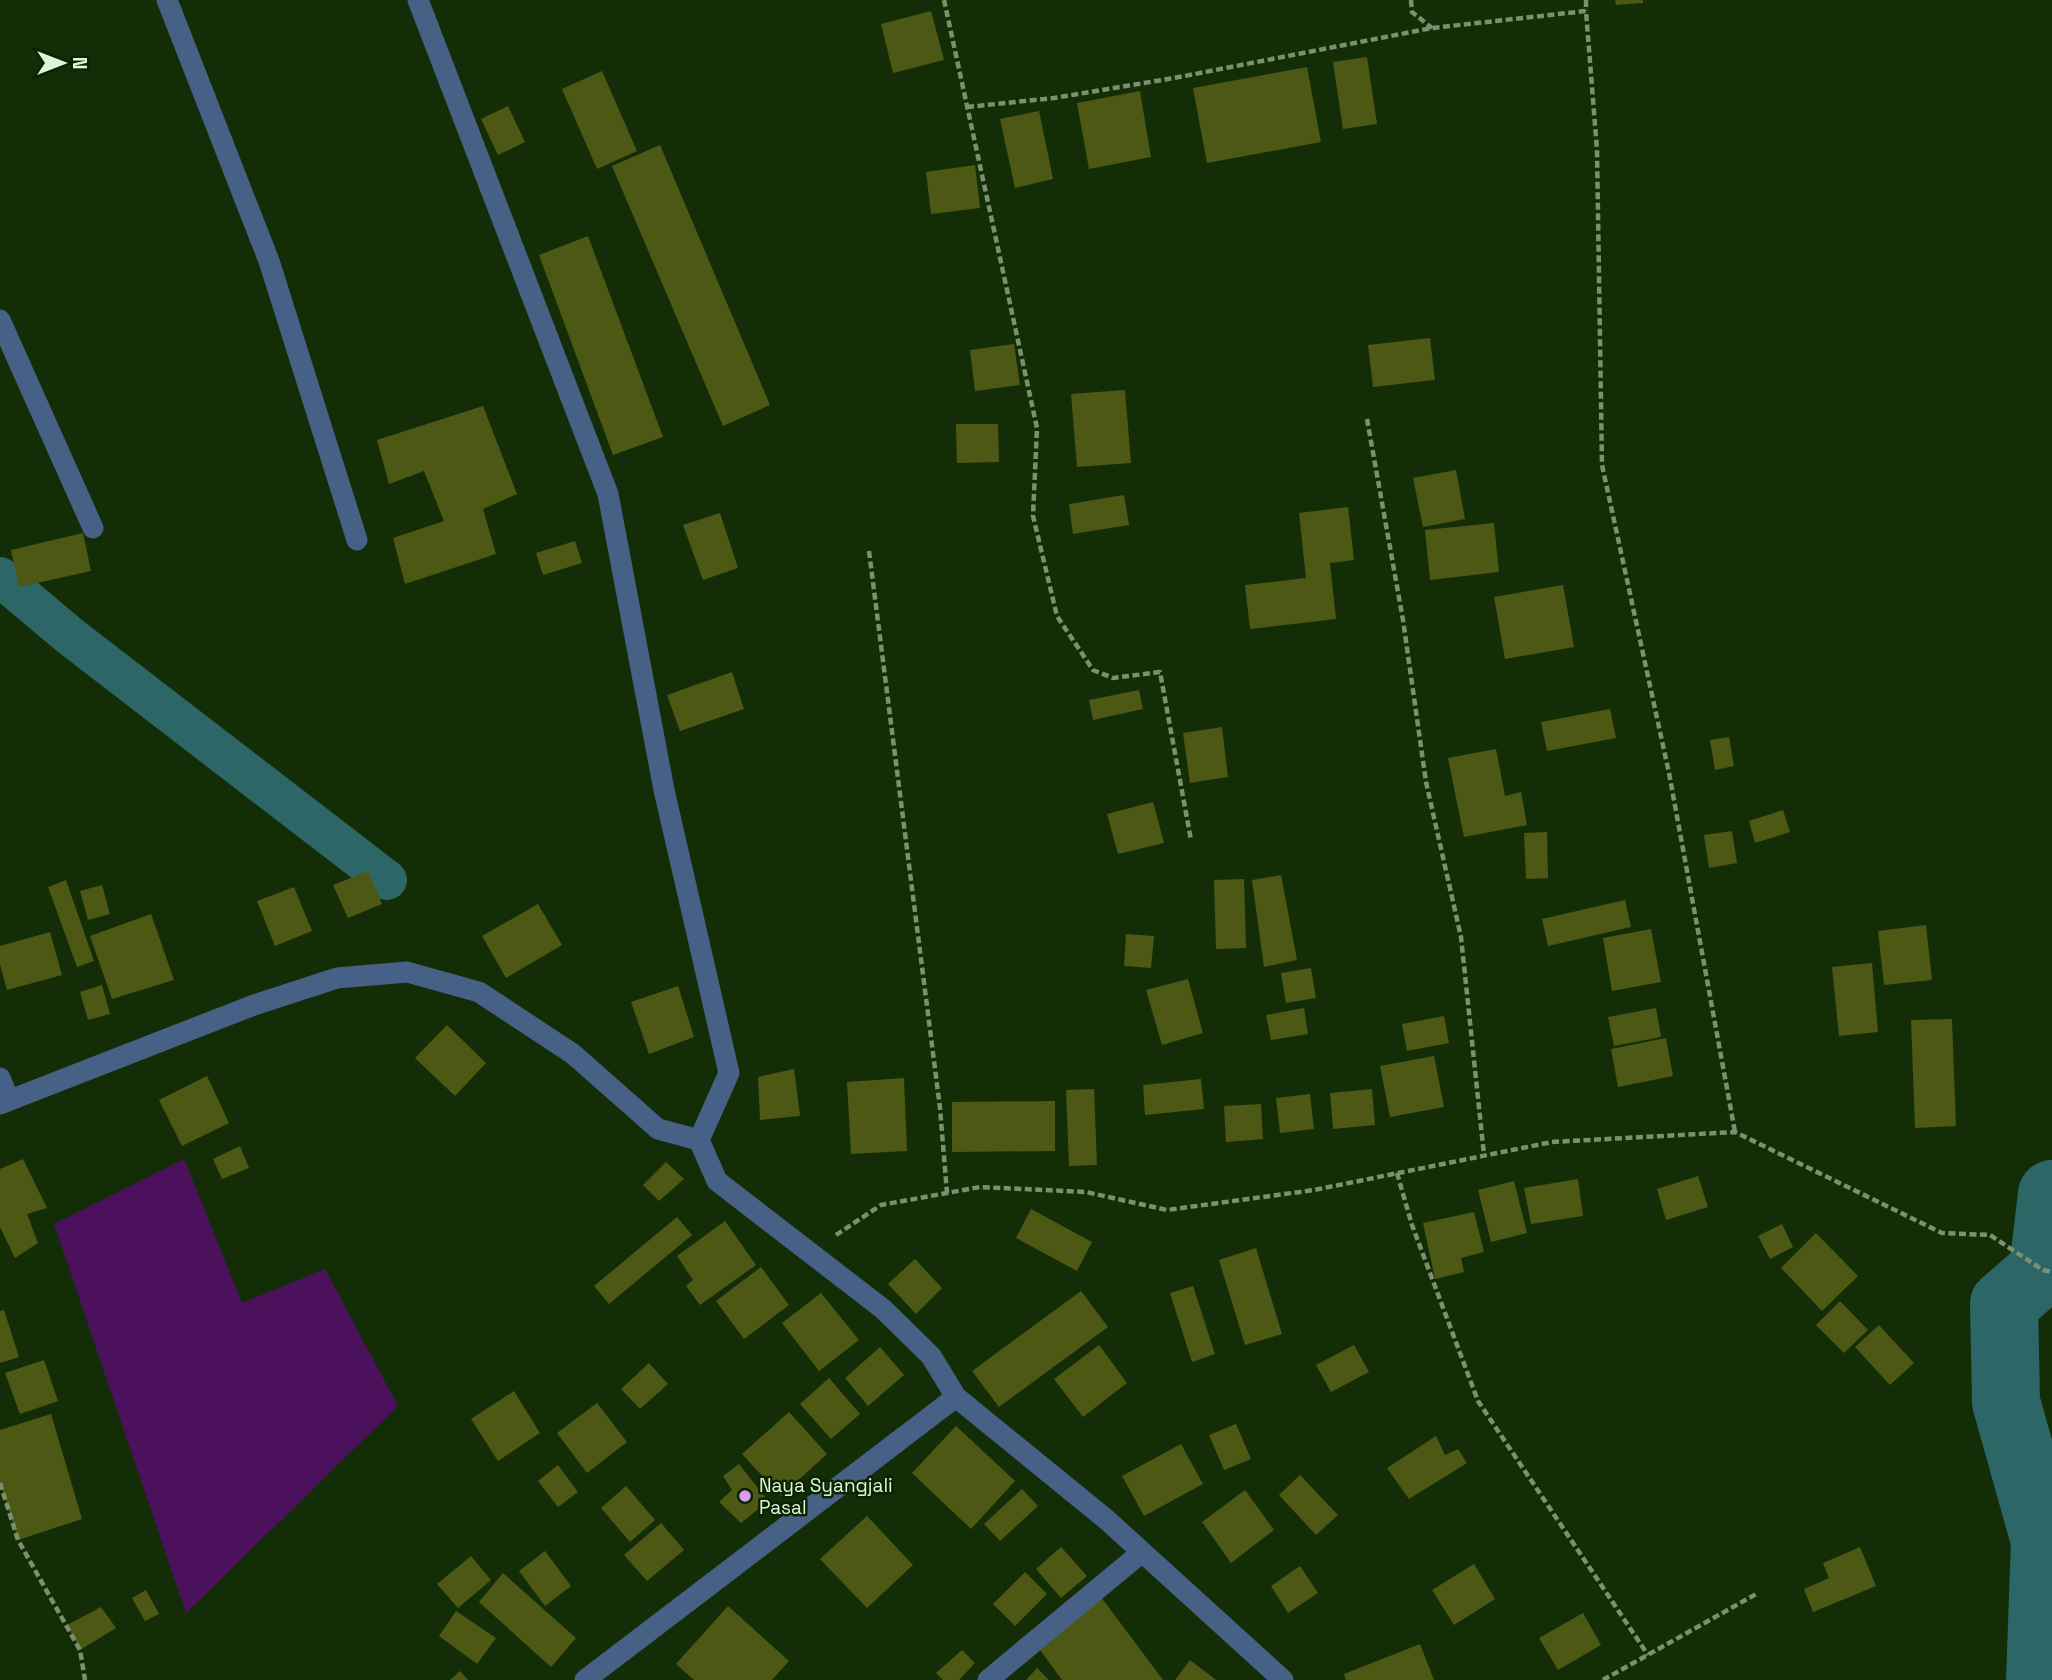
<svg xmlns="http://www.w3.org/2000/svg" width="2052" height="1680" viewBox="0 0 2052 1680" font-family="'Space Grotesk',sans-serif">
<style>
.green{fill:#4c115c}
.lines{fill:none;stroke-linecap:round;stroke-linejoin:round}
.canal{stroke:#2d6667;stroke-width:40}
.river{stroke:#2d6667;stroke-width:68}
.building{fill:#4e5815}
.path{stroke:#79916f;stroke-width:4.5;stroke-dasharray:7 3.5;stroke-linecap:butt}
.street{stroke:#476085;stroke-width:21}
.poi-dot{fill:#dd99f3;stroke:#092400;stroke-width:2.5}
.labels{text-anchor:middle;stroke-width:5;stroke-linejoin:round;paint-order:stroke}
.poi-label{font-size:19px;fill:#e0f5d8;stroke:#092400;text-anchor:start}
</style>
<rect width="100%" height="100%" fill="#132e07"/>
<path class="green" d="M184,1159l58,144 83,-34 73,137 -212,207 -132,-389z"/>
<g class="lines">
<path class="canal" d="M0,577l70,59 317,244"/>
<path class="river" d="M2040,1680l5,-139 -39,-139 -2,-98 39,-34 9,-76"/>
</g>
<path class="building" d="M1615,0h28v3l-27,2z
M931,11l13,49 -51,13 -12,-49z
M1367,57l10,67 -34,5 -10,-67z
M1307,67l14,75 -114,21 -14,-75z
M602,71l35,80 -40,18 -35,-80z
M1140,91l11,66 -62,12 -12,-66z
M508,106l17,36 -27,13 -17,-36z
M1039,111l14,68 -38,9 -15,-69z
M660,145l110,260 -47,21 -111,-260z
M975,165l5,43 -49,6 -5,-42z
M588,236l75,201 -50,18 -74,-200z
M1430,338l5,42 -62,7 -5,-42z
M1014,344l6,41 -45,6 -5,-41z
M1125,390l6,73 -54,4 -6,-73z
M483,406l34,88 -34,15 13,45 -91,30 -12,-46 51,-17 -20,-50 -35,13 -12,-44z
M956,424h42l1,38 -42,1z
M1456,470l9,49 -42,8 -10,-49z
M1124,495l5,30 -56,9 -4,-30z
M1348,507l6,53 -24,3 6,56 -86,10 -5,-44 61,-7 -7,-65z
M720,513l18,55 -35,12 -20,-55z
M1494,523l5,49 -69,8 -5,-50z
M83,533l8,38 -72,16 -8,-37z
M575,541l7,22 -39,12 -7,-22z
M1563,585l11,62 -69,12 -11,-62z
M732,672l12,37 -64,22 -13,-36z
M1139,690l4,19 -50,11 -4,-20z
M1610,709l6,29 -69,13 -6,-29z
M1222,727l6,50 -38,6 -7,-50z
M1729,737l5,29 -19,4 -5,-30z
M1496,749l9,47 16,-4 6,33 -63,12 -16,-79z
M1153,802l11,41 -46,11 -11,-40z
M1783,810l7,22 -35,11 -6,-22z
M1732,831l5,32 -28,5 -5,-33z
M1547,832l1,46 -22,1 -2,-46z
M368,871l14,33 -34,14 -15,-33z
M1281,875l16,85 -33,7 -12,-87z
M1244,879l2,69 -30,1 -2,-69z
M66,880l28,81 -17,6 -29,-80z
M102,885l8,29 -22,6 -8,-29z
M294,887l18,44 -37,15 -18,-45z
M1625,900l6,27 -83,19 -6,-27z
M538,904l24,41 -56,33 -24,-42z
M151,914l23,66 -62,19 -22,-63z
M1926,925l6,55 -48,5 -6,-54z
M1651,929l10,53 -49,9 -9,-53z
M50,932l12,43 -55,15 -7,-26v-18z
M1126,934l28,2 -3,32 -27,-2z
M1872,963l6,69 -39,4 -7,-69z
M1311,968l5,30 -30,5 -5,-30z
M1188,979l15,54 -41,12 -16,-55z
M102,985l8,29 -22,6 -8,-28z
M678,986l16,51 -45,17 -18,-52z
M1304,1008l4,26 -37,6 -5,-25z
M1656,1008l5,29 -47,9 -6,-29z
M1444,1016l5,27 -42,8 -5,-27z
M1952,1019l4,107 -41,2 -4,-108z
M447,1025l39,38 -31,33 -40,-38z
M1666,1038l7,38 -55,11 -7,-38z
M1434,1056l10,51 -54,10 -10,-51z
M794,1069l6,47 -40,4 -2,-43z
M207,1076l22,47 -47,23 -23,-46z
M904,1078l3,73 -56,3 -4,-72z
M1201,1079l3,30 -59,6 -2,-30z
M1094,1089l3,76 -28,1 -3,-76z
M1372,1089l3,36 -42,4 -3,-36z
M1310,1094l4,35 -34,4 -4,-35z
M1055,1101v50l-103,1v-50z
M1261,1104l2,35 -37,3 -2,-36z
M240,1146l9,22 -27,11 -9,-20z
M23,1159l24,49 -20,6 11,29 -23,15 -15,-31v-58z
M666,1162l18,17 -25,22 -16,-16z
M1698,1176l10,31 -42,13 -9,-31z
M1578,1179l5,37 -52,8 -7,-36z
M1514,1181l13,52 -36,9 -13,-52z
M1031,1209l61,33 -15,29 -61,-33z
M1474,1212l10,40 -23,6 3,14 -29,7 -12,-56z
M677,1217l15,18 -83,69 -15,-18z
M725,1221l31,44 -56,40 -14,-19 7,-6 -16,-24z
M1782,1224l11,23 -23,12 -12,-23z
M1816,1233l42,43 -36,35 -41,-43z
M1256,1248l26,86 -37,11 -26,-85z
M915,1259l27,29 -26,26 -28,-30z
M761,1267l28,38 -45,34 -28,-38z
M1193,1286l22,68 -23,8 -22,-69z
M1081,1291l27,36 -109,80 -27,-36z
M821,1293l38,47 -40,31 -37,-48z
M1840,1301l28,29 -24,23 -28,-28z
M4,1310l15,47 -19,6v-52z
M1879,1325l35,38 -24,22 -35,-38z
M1099,1345l28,38 -44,34 -29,-38z
M1354,1345l15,27 -38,20 -15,-27z
M880,1347l24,28 -36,31 -23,-28z
M44,1360l14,41 -38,13 -15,-41z
M649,1363l19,21 -28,25 -19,-20z
M829,1378l31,36 -29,25 -31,-35z
M514,1391l26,42 -42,28 -27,-42z
M597,1403l30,39 -40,31 -30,-40z
M789,1412l38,42 -46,42 -39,-42z
M51,1414l31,105 -64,21 -18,-57v-53z
M1236,1424l15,35 -27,11 -15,-35z
M956,1426l59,55 -44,48 -59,-56z
M1436,1436l9,19 13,-6 9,14 -58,36 -22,-31z
M1181,1444l22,40 -59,32 -22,-40z
M739,1464l29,37 -27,22 -22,-21 13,-12 -9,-14z
M558,1465l20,27 -20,15 -20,-26z
M1300,1475l38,40 -22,20 -37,-40z
M626,1486l29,34 -25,22 -29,-34z
M1022,1489l16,17 -38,35 -16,-17z
M1245,1490l29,40 -43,33 -29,-41z
M867,1516l46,49 -46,43 -47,-49z
M661,1523l23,27 -37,31 -23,-26z
M1061,1547l26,29 -26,22 -25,-29z
M1860,1547l16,39 -63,26 -9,-23 25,-11 -6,-15z
M545,1551l26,35 -26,20 -26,-35z
M471,1556l20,24 -33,28 -21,-24z
M1474,1564l21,35 -41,26 -22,-35z
M1300,1566l18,27 -30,20 -17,-27z
M1025,1572l22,22 -32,32 -22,-22z
M503,1573l73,65 -25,29 -72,-65z
M146,1590l13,24 -14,7 -13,-23z
M1098,1593l65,87h-101l-22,-30z
M728,1606l61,55 -17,19h-78l-18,-16z
M101,1607l15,21 -36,22 -13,-25z
M456,1611l40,27 -19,26 -38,-28z
M1583,1613l18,32 -43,25 -19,-32z
M1420,1644l14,36h-88l-2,-6z
M962,1650l13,13 -16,17h-16l-7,-7z
M1190,1660l26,20h-41z
M1037,1668l12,12h-23z
M460,1671l8,9h-18z"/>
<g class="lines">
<path class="path" d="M944,0l93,428 -4,88 24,100 36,54 20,8 47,-6 31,168
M1411,0l1,12 20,16
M1586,0v11
M967,107l87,-9 120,-20 258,-50 154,-17 11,139 5,315 67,308 66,359
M1367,419l36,201 23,162 35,155 23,218
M869,551l71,557 7,85
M1397,1173l15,52 66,176 170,254
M836,1235l45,-30 99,-18 106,5 81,18 147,-20 238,-48 183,-10 207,101 48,2 53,35 9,2
M0,1483l18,57 62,110 5,30
M1603,1680l155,-87"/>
<path class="street" d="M167,0l102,261 88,279
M418,0l190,494 56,296 65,283 -30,67
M0,320l93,208
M0,1078l9,22
M0,1104l254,-99 83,-27 70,-6 72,20 94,62 85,75 41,11 18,41 166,128 48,47 25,41 151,123 176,160
M585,1680l371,-283
M988,1680l153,-127"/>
</g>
<circle class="poi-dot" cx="745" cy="1496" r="7"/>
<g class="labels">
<g class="poi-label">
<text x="759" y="1492">Naya Syangjali<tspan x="759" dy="22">Pasal</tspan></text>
</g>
</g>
<g transform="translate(63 63) rotate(90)" stroke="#092400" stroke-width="5" paint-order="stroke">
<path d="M0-5L12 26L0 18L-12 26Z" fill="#e0f5d8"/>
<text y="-10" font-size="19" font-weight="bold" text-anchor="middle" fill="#e0f5d8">N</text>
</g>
</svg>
